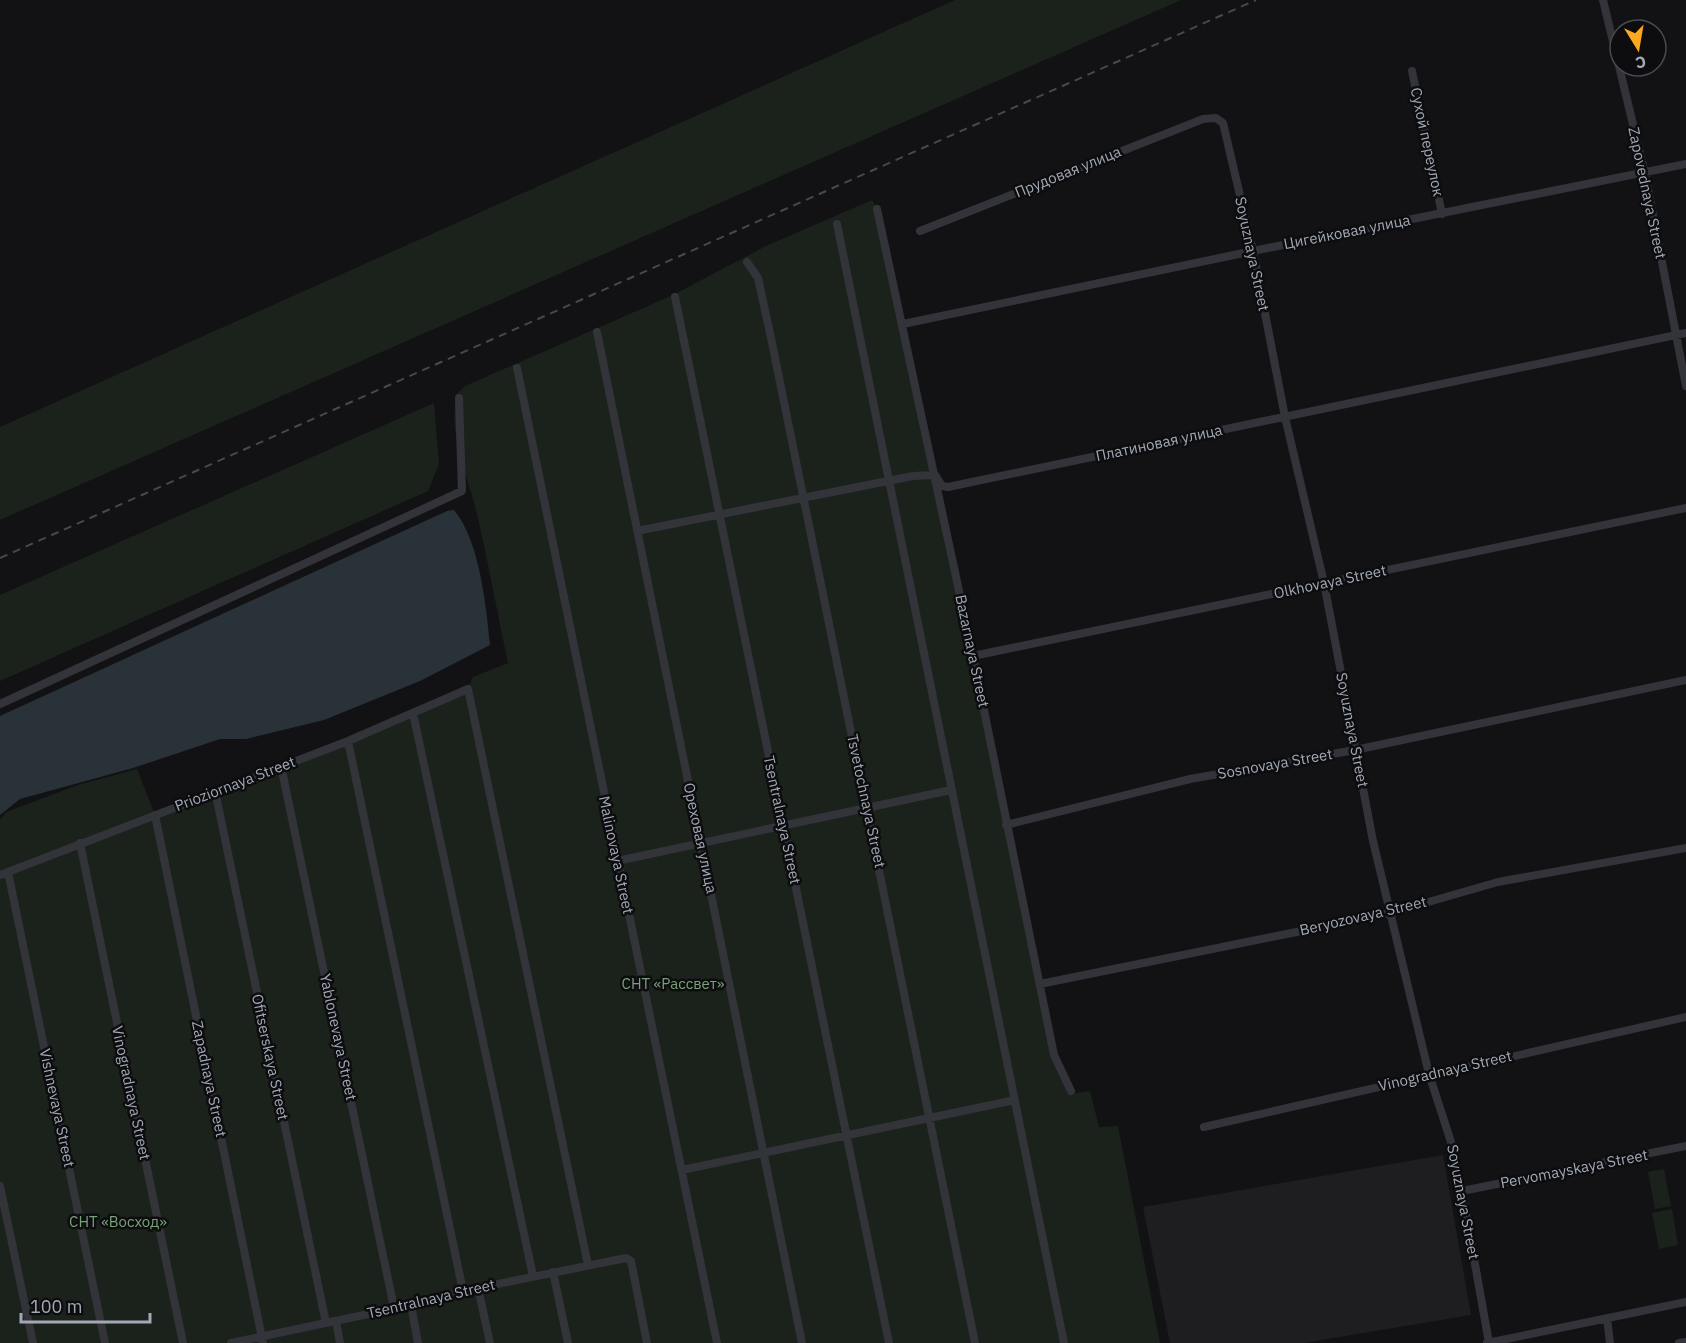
<svg xmlns="http://www.w3.org/2000/svg" width="1686" height="1343" viewBox="0 0 1686 1343" font-family="'IBM Plex Sans',sans-serif">
<style>
.built{fill:#1e1e21}
.green{fill:#1a221b}
.water{fill:#283238}
.lines{fill:none;stroke-linecap:round;stroke-linejoin:round}
.street{stroke:#333439;stroke-width:8}
.rail{stroke:#46484e;stroke-width:2;stroke-dasharray:8 6;stroke-linecap:butt}
.labels{text-anchor:middle;stroke-width:5;stroke-linejoin:round;paint-order:stroke}
.street-label{font-size:15px;fill:#a2a9b5;stroke:#0d0d0f}
.park-label{font-size:15px;fill:#78a278;stroke:#0d0d0f}
</style>
<rect width="100%" height="100%" fill="#121214"/>
<path class="built" d="M1443,1155l28,160 -167,28h-134l-27,-136z"/>
<path class="green" d="M955,0h226l-1181,520v-93z
M872,200l5,9 177,846 18,39 18,-3 9,36 19,-1 42,217h-1160v-523l6,-8 72,-27 59,-16 18,46 313,-126 5,-12 35,-14c-11,-51 -20,-103 -32,-153 -9,-37 -30,-80 -18,-117l7,-7 208,-91 93,-49z
M434,403l5,61 -11,27 -428,190v-86z
M1664,1169l7,37 -16,3 -7,-37z
M1672,1209l6,36 -19,4 -7,-36z"/>
<path class="water" d="M454,510c26,31 32,96 36,135l-70,36 -96,39 -78,19h-26l-87,29 -113,31 -20,16v-99l447,-205z"/>
<g class="lines">
<path class="street" d="M1603,0l42,174 41,212
M1412,71l30,143
M877,209l96,447 81,399 17,36
M837,224l227,1119
M920,231l283,-112 13,-1 7,5 30,128 32,166 39,166 49,258 56,233 22,68 11,49 27,152
M747,262l11,16 13,60 204,1005
M675,297l214,1046
M903,324l350,-73 433,-87
M597,332l205,1011
M517,368l200,975
M637,531l276,-55 22,-1 7,11 6,1 738,-154
M973,656l713,-148
M0,704l462,-213 -3,-93
M413,713l120,563
M348,741l115,550
M281,766l113,542
M215,791l111,532
M155,815l108,528
M1006,825l184,-46 165,-29 331,-70
M80,843l103,500
M617,861l334,-71
M8,872l97,471
M0,875l348,-134 120,-52 120,576
M1040,984l350,-71 108,-31 188,-34
M1204,1127l482,-110
M682,1170l333,-70
M0,1186l33,157
M1462,1191l224,-45
M553,1272l15,71
M478,1288l12,55
M411,1305l7,38
M1607,1318l3,25
M336,1321l4,22
M231,1343l180,-38 52,-14 163,-33 5,3 16,82
M1487,1343l199,-41
M1679,1343l7,-1"/>
<path class="rail" d="M0,558l1256,-558"/>
</g>
<g class="labels">
<g class="street-label">
<text transform="translate(1427 142) rotate(78)" y="5">Сухой переулок</text>
<text transform="translate(1068 172) rotate(-22)" y="5">Прудовая улица</text>
<text transform="translate(1647 193) rotate(78)" y="5">Zapovednaya Street</text>
<text transform="translate(1347 232) rotate(-11)" y="5">Цигейковая улица</text>
<text transform="translate(1252 254) rotate(78)" y="5">Soyuznaya Street</text>
<text transform="translate(1159 443) rotate(-12)" y="5">Платиновая улица</text>
<text transform="translate(1330 582) rotate(-12)" y="5">Olkhovaya Street</text>
<text transform="translate(972 651) rotate(78)" y="5">Bazarnaya Street</text>
<text transform="translate(1352 730) rotate(79)" y="5">Soyuznaya Street</text>
<text transform="translate(1275 764) rotate(-10)" y="5">Sosnovaya Street</text>
<text transform="translate(235 784) rotate(-21)" y="5">Prioziornaya Street</text>
<text transform="translate(866 801) rotate(78)" y="5">Tsvetochnaya Street</text>
<text transform="translate(782 820) rotate(78)" y="5">Tsentralnaya Street</text>
<text transform="translate(700 838) rotate(78)" y="5">Ореховая улица</text>
<text transform="translate(616 855) rotate(78)" y="5">Malinovaya Street</text>
<text transform="translate(1363 916) rotate(-13)" y="5">Beryozovaya Street</text>
<text transform="translate(338 1037) rotate(78)" y="5">Yablonevaya Street</text>
<text transform="translate(270 1057) rotate(78)" y="5">Ofitserskaya Street</text>
<text transform="translate(1445 1071) rotate(-13)" y="5">Vinogradnaya Street</text>
<text transform="translate(209 1079) rotate(78)" y="5">Zapadnaya Street</text>
<text transform="translate(131 1093) rotate(78)" y="5">Vinogradnaya Street</text>
<text transform="translate(57 1108) rotate(78)" y="5">Vishnevaya Street</text>
<text transform="translate(1574 1169) rotate(-11)" y="5">Pervomayskaya Street</text>
<text transform="translate(1463 1202) rotate(79)" y="5">Soyuznaya Street</text>
<text transform="translate(431 1299) rotate(-13)" y="5">Tsentralnaya Street</text>
</g>
<g class="park-label">
<text x="673" y="989">СНТ «Рассвет»</text>
<text x="118" y="1227">СНТ «Восход»</text>
</g>
</g>
<g transform="translate(1638 48) rotate(169)"><circle r="28" fill="#0d0d0f" stroke="#494b51" stroke-width="1.5"/>
<path d="M0-4.5L10 22L0 15L-10 22Z" fill="#fea81f"/>
<text y="-9" font-size="16" font-weight="bold" text-anchor="middle" fill="#a2a9b5">С</text>
</g>
<path d="M21 1313v9h129v-9" fill="none" stroke="#a2a9b5" stroke-width="3"/>
<text x="30" y="1313" font-size="18" fill="#a2a9b5" stroke="#0d0d0f" stroke-width="4.5" paint-order="stroke">100 m</text>
</svg>
